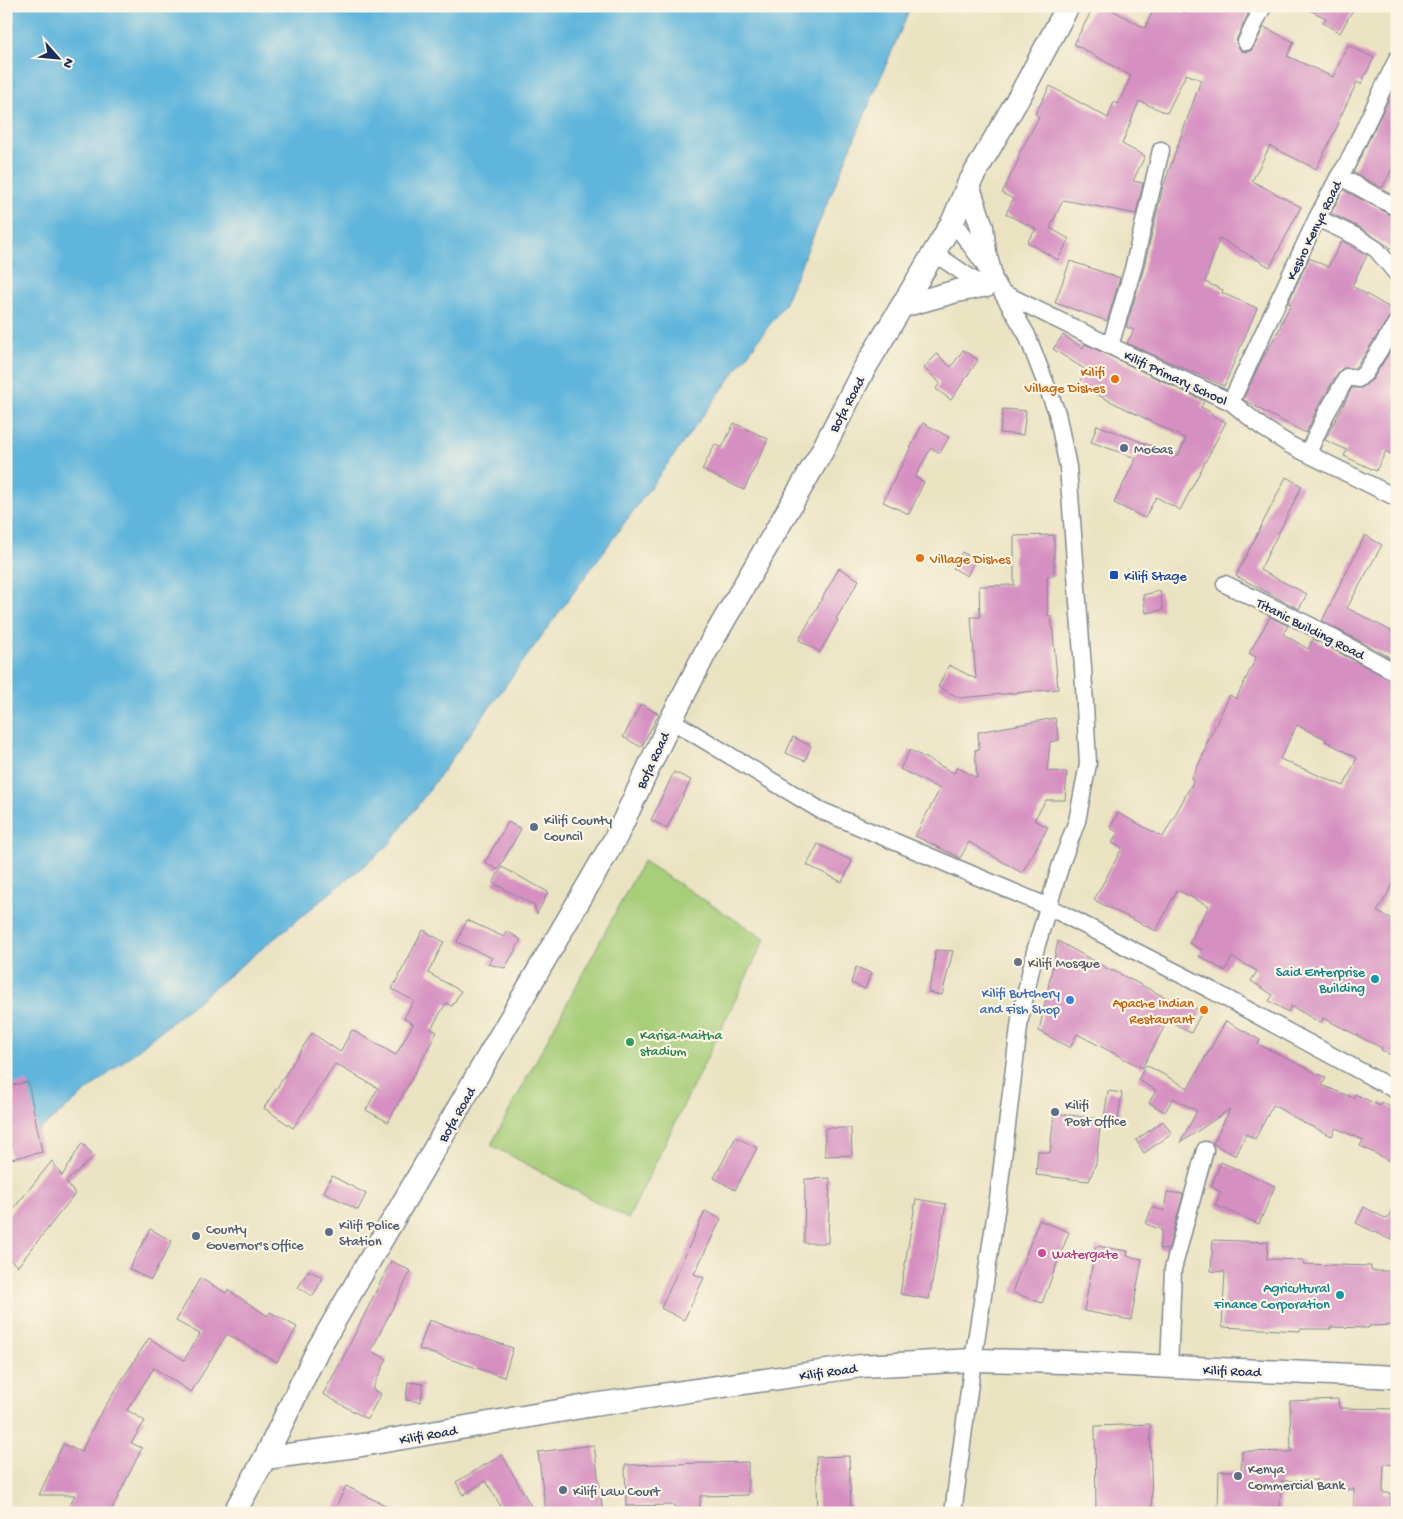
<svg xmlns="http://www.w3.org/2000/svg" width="1403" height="1519" viewBox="0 0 1403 1519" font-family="'Gochi Hand',sans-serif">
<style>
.green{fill:#a7ce79;stroke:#617e6c}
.water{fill:#5fb5dc;stroke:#3d729d}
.building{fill:#d68fc1;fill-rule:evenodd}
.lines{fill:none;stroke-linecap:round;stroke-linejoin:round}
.street-casing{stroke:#828990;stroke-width:19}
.secondary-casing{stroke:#828990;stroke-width:25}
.street{stroke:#fff;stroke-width:16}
.secondary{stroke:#fff;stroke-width:22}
.food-dot{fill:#e8710a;stroke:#fcf5e5;stroke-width:2}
.service-dot{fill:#5c6f8a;stroke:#fcf5e5;stroke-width:2}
.transit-dot{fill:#1a4fb4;stroke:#fcf5e5;stroke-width:2}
.worship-dot{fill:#6b7280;stroke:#fcf5e5;stroke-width:2}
.culture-dot{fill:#0f9aa8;stroke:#fcf5e5;stroke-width:2}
.shop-dot{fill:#3f7fe0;stroke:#fcf5e5;stroke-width:2}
.leisure-dot{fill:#2e9e5b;stroke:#fcf5e5;stroke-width:2}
.hotel-dot{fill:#d1479c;stroke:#fcf5e5;stroke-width:2}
.labels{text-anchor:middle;stroke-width:4.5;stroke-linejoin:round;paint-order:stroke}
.street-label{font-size:14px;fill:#1b2f5e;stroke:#fcf5e5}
.food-label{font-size:14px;fill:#c56008;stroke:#fcf5e5;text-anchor:end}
.service-label{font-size:14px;fill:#4e5e75;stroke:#fcf5e5;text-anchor:start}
.transit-label{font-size:14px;fill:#164399;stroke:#fcf5e5;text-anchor:start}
.worship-label{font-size:14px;fill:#5b616d;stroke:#fcf5e5;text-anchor:start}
.culture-label{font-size:14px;fill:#0d838f;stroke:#fcf5e5;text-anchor:end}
.shop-label{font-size:14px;fill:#366cbe;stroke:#fcf5e5;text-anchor:end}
.leisure-label{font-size:14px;fill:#27864d;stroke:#fcf5e5;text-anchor:start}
.hotel-label{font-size:14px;fill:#b23c85;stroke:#fcf5e5;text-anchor:start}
</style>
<rect width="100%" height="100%" fill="#fcf5e5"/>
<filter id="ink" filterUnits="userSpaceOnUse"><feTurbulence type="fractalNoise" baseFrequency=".02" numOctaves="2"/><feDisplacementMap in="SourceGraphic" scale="10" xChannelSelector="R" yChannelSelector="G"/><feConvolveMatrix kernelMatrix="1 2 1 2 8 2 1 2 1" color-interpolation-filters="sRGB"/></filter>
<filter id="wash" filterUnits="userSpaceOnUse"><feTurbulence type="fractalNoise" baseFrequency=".0096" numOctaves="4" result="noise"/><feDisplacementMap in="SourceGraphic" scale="20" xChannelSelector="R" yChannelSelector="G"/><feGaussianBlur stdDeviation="1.12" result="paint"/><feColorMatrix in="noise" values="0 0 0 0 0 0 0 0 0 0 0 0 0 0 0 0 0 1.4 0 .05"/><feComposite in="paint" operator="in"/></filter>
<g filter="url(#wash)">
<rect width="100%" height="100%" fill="#eae3c2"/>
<path class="green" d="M643,861l122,78 -137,280 -137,-74z"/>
<path class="water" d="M6,6h905l-127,299 -396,541 -355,289 -27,7z"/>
<g id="blocks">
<path class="building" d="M1094,6h11l40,22 10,-22h16l14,7 3,-7h45l15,8 -11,24 -1,5 5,8 6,1 5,-2 12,-23 30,15 -7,14 46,21 15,-32 26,13 -13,26 -4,-2 -19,40 1,1 -23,46 -46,-23 -18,35 49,26 -31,60 -51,-29 -14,44 18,8 -1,3 35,15 -33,78 -97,-43 7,-13 -8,-3 17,-56 20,-84 38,-107 -15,-6 -19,39 -28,-12 -17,43 23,12 -12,25 10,2 -7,31 -73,-14 -13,28 19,11 -11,21 -31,-18 9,-13 -30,-15 7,-15 -11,-6 17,-34 -2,-1 22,-41 -4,-3 15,-28 58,32 6,-16 4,2 13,-28 -57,-32z
M1301,6h54l-15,27 -17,-10 3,-5z
M1397,83v77l-15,28 -29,-16z
M1343,190l54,28v34l-37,-24 -29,-15z
M1342,241l25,14 -15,31 45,26 -8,5 -32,49 -2,2h-12l-5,4 -21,37 -11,24 -34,-17 -29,-17 16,-34 22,-39 -1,-1 11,-21 -3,-1 21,-45 19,9z
M1070,261l50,17 -13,43 -52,-18z
M1063,335l20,13 2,-4 119,57 -3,6 11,6 -1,2 15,7 -46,88 -24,-13 -11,21 -31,-15 22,-45 -45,-16 6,-17 81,31 8,-17 -108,-54 8,-15 -33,-21z
M1397,341v117l-11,-7 -10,20 -32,-15 3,-6 -22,-10 27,-52h9l11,-8z
M963,350l15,10 -27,40 -15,-11 4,-6 -16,-15 13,-14 14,13z
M1003,409l23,2 -3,24 -23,-2z
M734,423l34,16 -24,51 -42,-20 13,-26 7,4z
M923,423l26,14 -9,16 -9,-5 -16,29 9,5 -15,32 -26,-12z
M1286,477l16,9 -42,84 47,24 -8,15 -63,-33z
M1054,535v41h-7l1,40h3l2,17 5,56 -98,9 -22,-11 11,-22 27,14 -5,-62h9l-1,-31 35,-1v-49z
M1365,535l17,10 -35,63 50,26v27l-75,-40z
M962,552l13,7 -8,17 -14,-8z
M839,568l20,12 -23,39 2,1 -18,32 -21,-12z
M1160,591l3,19 -17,3 -3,-18z
M1270,617l18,9 -5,8 25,15 5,-10 84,44v194l-20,35 20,9v137l-16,-8 1,-2 -59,-30 -2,5 -30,-17 -3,6 -19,-11 4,-6 -22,-14 6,-10 -25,-14 -7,14 -26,-15 3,-6 -13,-7 20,-37 -32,-16 -21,41 -62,-31 28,-52 -10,-5 6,-11 -8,-4 8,-15 45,24 31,-57 -3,-1 16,-31 -2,-1 25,-52 6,4 18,-37 2,-5 -7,-4zM1297,725l29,14 -1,2 32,17 -13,28 -64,-27z
M641,704l18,10 -18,33 -18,-10z
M1055,718l4,22 -9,2 -3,29 20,1 -2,28h-19l-12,20 14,7 -26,46 -53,-31 -9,16 -45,-22 25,-47 -40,-20 10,-19 44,23 3,-6 20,11 -2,-28 4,-1 -1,-17z
M793,737l18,9 -6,15 -19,-8z
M674,772l17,8 -24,48 -16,-8z
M508,822l13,7 -23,41 -13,-8z
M818,844l34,17 -10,21 -35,-17z
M502,867l46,25 -11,22 -3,-9 -41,-22z
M467,920l37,17 3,-6 14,9 -16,28 -17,-4 4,-6 -35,-16z
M423,930l21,12 -16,31 33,18 -9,15 -6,-3 -15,26 6,3 -49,90 -22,-12 12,-22 -43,-24 -42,64 -29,-20 48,-75 28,19 12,-22 44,25 17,-31 -9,-6 10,-17 -22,-12z
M1058,941l54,30v-1l68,35 2,-4 20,11 -11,21 -23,-13 -26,48 -65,-34 -7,14 -31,-17z
M935,950l18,1 -11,44 -14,-3 6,-23z
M856,967l15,6 -6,16 -14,-6z
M1226,1021l34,19 -2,4 68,34 -4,7 31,13 2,-4 25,12 1,-4 16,8v54l-37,-18 3,-6 -27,-12 -4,8 -26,-12 -33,-19 -18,34 -9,-5 -10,22 -23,-12 17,-35 -50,34 17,-32 -24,-13 -8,14 -16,-9 7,-13 -18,-10 8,-15 42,23z
M28,1082l14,70 -31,7 -5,-23v-50z
M1108,1091l14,2 -4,27 -14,-2z
M1054,1113l47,6 -5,44 -7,18 -53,-6 2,-24 12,2z
M1163,1121l9,13 -28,19 -8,-13z
M825,1128h26l1,27 -27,1z
M736,1137l21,11 -22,42 -21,-12z
M82,1143l12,13 -28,26 9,12 -57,72 -12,-9v-39l46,-57 10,15z
M1221,1162l54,24 -16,38 -44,-19 6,-13 -10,-5z
M332,1176l34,18 -8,16 -34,-18z
M830,1178l-2,65h-24l1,-64z
M1167,1192l16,2 -15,56 -9,-1 3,-19 -16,-6 6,-17 12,4z
M916,1199l30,5 -17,95 -29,-5z
M1397,1200v29l-6,11 -35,-17 8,-16 23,12z
M705,1211l16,8 -27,55 10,4 -20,42 -23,-12z
M1039,1220l30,12 -27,71 -30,-11z
M150,1229l22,12 -21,39 -22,-11z
M1213,1240l55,2 -1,17 37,1 -1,4 68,2v5h26v54l-28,1v2l-38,-1v2h-31v2l-78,-4 3,-55 -14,-1z
M1096,1246l32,5 -1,5 15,3 -11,61 -47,-9z
M391,1261l20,10 -40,80 16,8 -15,30 9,5 -14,25 -44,-25 18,-32z
M308,1270l15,8 -10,18 -15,-8z
M200,1278l26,15 2,-3 40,26 2,-4 27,15 -20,35 -50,-28 -36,58 -37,-24 -27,42 18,11 -14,22 11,5 -32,65h-32l-10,-5 7,-13h-36l24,-51 18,8 16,-33 52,-81 35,22 16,-26 -24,-13z
M429,1320l84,28 -9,29 -85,-28z
M408,1382l15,2 -2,18 -15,-2z
M1338,1399l1,9 58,1v56l-13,-1 -1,29h7l1,20h-37v-24l-36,1 -1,-10 -36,1 -1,30 -62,-2 1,-38h22l1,-20 49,1 -1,-51z
M1150,1424l2,89h-56l-1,-87z
M594,1445l9,68h-57l-8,-61z
M502,1455l33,58h-34l-1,-8 -14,-24 -23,14 -7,-13z
M849,1456l2,57h-33l-2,-56z
M748,1462v33l-48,1v17h-25v-8l-49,1 -1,-41z
M346,1486l55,27h-68z"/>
</g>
</g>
<g filter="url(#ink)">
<use href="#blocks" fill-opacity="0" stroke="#828990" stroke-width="1"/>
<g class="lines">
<g class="street-casing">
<path id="street" d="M1246,42l17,-36
M1339,176l58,32
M1317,218l38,18 21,13 21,25
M934,253l53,36
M1003,293l124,61 104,48 31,25 28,18 107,53
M1110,346l23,-77 28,-119
M1231,402l86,-184 22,-42 8,-12 50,-105
M1308,453l18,-39 21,-37 11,2 7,-6 32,-51
M1225,584l86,42 86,47
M671,720l149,90 229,97 162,83 186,101
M1169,1367l4,-98 32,-119
M953,1513l20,-153 25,-161 22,-180 15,-68 26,-87 16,-43 11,-57 -5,-96 -15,-201 -11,-54 -30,-78 -37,-63 -37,-51"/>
</g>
<g class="secondary-casing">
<path id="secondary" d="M968,185l14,42 3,26 5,19
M903,306l54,-15 25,-5
M265,1458l91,-12 237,-41 268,-39 112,-6 91,2 333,15
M234,1513l31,-55 53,-109 298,-512 55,-117 34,-67 116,-200 42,-82 90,-150 15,-36 55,-95 45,-84"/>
</g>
<use href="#street" class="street"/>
<use href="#secondary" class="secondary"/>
</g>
</g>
<g class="food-dot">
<circle cx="1115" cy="379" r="5"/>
<circle cx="920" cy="558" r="5"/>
<circle cx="1204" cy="1010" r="5"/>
</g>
<g class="service-dot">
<circle cx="1124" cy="448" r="5"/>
<circle cx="534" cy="827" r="5"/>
<circle cx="1055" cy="1112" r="5"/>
<circle cx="329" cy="1232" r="5"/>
<circle cx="196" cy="1236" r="5"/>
<circle cx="1238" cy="1476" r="5"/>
<circle cx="563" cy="1490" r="5"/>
</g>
<rect class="transit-dot" x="1109" y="570" width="10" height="10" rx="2.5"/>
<circle class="worship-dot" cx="1018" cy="962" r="5"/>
<g class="culture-dot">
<circle cx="1375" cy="979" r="5"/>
<circle cx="1340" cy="1295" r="5"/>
</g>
<circle class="shop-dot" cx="1070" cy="1000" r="5"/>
<circle class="leisure-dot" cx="630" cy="1042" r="5"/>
<circle class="hotel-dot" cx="1042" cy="1253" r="5"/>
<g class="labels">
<g class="street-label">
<text transform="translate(1313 230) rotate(-64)" y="5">Kesho Kenya Road</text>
<text transform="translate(1176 377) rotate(25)" y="5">Kilifi Primary School</text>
<text transform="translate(846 404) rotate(-62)" y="5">Bofa Road</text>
<text transform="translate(1311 628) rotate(27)" y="5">Titanic Building Road</text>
<text transform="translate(652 760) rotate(-65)" y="5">Bofa Road</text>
<text transform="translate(456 1114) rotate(-60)" y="5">Bofa Road</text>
<text transform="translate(1232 1370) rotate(2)" y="5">Kilifi Road</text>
<text transform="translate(828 1371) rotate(-8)" y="5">Kilifi Road</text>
<text transform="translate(428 1434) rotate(-10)" y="5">Kilifi Road</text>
</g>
<g class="food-label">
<text x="1105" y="376">Kilifi<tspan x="1105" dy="16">Village Dishes</tspan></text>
<text x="930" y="563" text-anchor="start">Village Dishes</text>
<text x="1194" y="1007">Apache Indian<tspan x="1194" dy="16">Restaurant</tspan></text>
</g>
<g class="service-label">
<text x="1134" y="453">MoGas</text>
<text x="544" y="824">Kilifi County<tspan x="544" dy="16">Council</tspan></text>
<text x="1065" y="1109">Kilifi<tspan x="1065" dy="16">Post Office</tspan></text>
<text x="339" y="1229">Kilifi Police<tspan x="339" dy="16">Station</tspan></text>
<text x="206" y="1233">County<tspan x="206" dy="16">Governor's Office</tspan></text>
<text x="1248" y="1473">Kenya<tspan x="1248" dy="16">Commercial Bank</tspan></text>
<text x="573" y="1495">Kilifi Law Court</text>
</g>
<g class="transit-label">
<text x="1124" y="580">Kilifi Stage</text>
</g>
<g class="worship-label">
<text x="1028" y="967">Kilifi Mosque</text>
</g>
<g class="culture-label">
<text x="1365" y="976">Said Enterprise<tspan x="1365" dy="16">Building</tspan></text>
<text x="1330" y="1292">Agricultural<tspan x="1330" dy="16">Finance Corporation</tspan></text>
</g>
<g class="shop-label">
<text x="1060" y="997">Kilifi Butchery<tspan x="1060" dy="16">and Fish Shop</tspan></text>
</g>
<g class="leisure-label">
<text x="640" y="1039">Karisa-Maitha<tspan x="640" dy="16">stadium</tspan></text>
</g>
<g class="hotel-label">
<text x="1052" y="1258">Watergate</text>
</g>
</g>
<rect width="1403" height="1519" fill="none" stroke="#fcf5e5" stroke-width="25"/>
<g transform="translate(58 58) rotate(117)" stroke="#fcf5e5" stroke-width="4" paint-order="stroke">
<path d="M0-4L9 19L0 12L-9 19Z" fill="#1b2f5e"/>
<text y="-8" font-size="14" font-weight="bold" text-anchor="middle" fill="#1b2f5e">N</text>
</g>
</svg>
